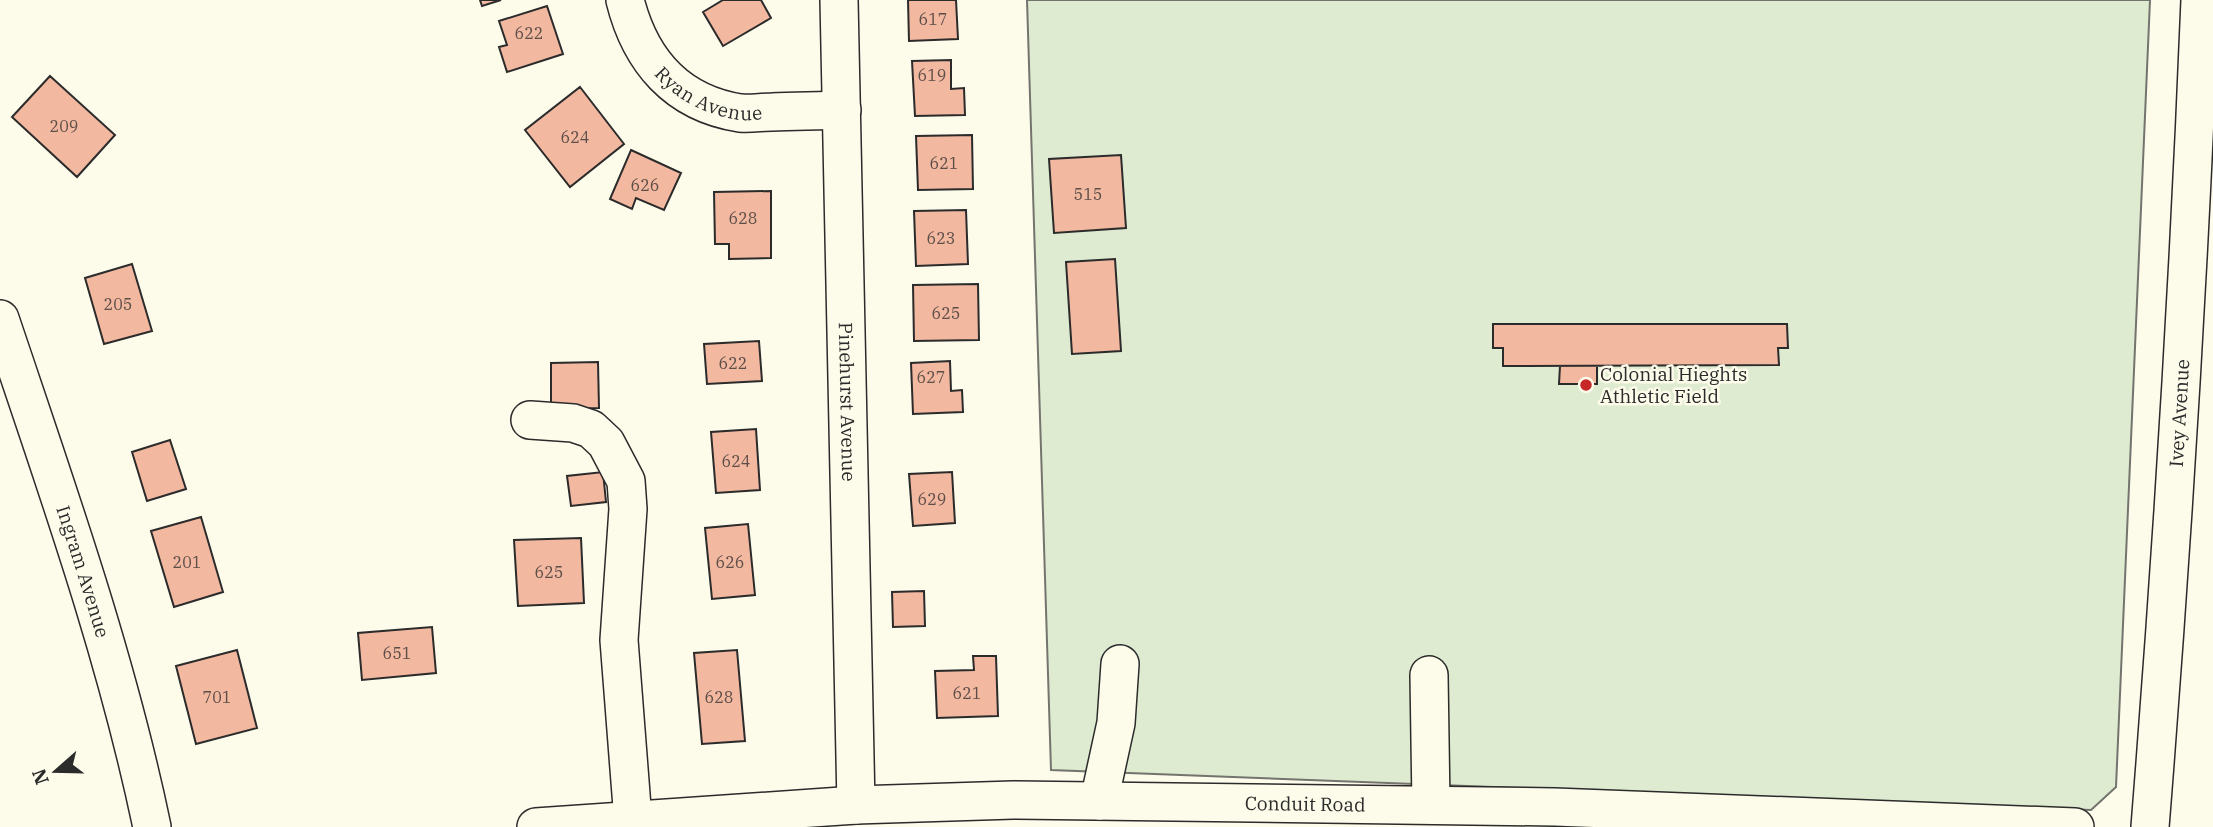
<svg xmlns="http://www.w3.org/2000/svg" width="2213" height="827" viewBox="0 0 2213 827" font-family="'IBM Plex Serif',serif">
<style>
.green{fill:#deebd1;stroke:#74746e;stroke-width:2}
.building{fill:#f2b8a0;stroke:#2b2b2b;stroke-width:2}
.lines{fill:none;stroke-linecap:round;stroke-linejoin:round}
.minor-casing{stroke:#2b2b2b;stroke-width:40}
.minor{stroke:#fdfbea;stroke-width:37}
.poi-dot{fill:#c62828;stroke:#fdfbea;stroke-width:2.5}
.labels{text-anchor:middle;stroke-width:5;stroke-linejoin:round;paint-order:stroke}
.number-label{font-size:16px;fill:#5d4e48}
.street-label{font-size:19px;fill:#2b2b2b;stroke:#fdfbea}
.poi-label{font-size:19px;fill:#2b2b2b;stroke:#fdfbea;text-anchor:start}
</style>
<rect width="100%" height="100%" fill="#fdfbea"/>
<path class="green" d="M1027,0h1123l-34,787 -25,23 -1040,-40z"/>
<path class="building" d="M480,0h21l-19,6z
M723,0h38l10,18 -48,28 -20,-34z
M908,0h48l2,39 -49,2z
M547,6l16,48 -56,18 -8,-25 8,-2 -8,-24z
M951,60v29l13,-1 1,27 -50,1 -3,-55z
M50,76l65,59 -38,42 -65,-60z
M580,87l44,57 -54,43 -45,-57z
M972,135l1,54 -55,1 -2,-54z
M631,150l50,23 -17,37 -28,-12 -4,11 -22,-10z
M1121,155l5,73 -72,5 -5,-74z
M771,191v67l-42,1v-15h-14l-1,-52z
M966,210l2,54 -52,2 -2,-55z
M1115,259l6,92 -49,3 -6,-92z
M132,264l20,67 -48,13 -19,-66z
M978,284l1,56 -65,1 -1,-56z
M1493,324h294l1,24h-10l1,17 -276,1v-18h-10z
M759,341l3,40 -55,3 -3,-40z
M950,361l1,30 11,-1 1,22 -50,2 -2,-51z
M598,362l1,46 -48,1v-46z
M1560,366h37v18h-38z
M756,429l4,61 -44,3 -5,-61z
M170,440l16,49 -39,12 -15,-49z
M603,472l3,30 -35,4 -4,-30z
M952,472l3,51 -42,3 -4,-52z
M201,517l22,75 -49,15 -23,-76z
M748,524l7,71 -43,4 -7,-71z
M581,538l3,65 -66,3 -4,-66z
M924,591l1,35 -32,1 -1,-35z
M432,627l4,46 -74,7 -4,-47z
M237,650l20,78 -61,16 -20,-78z
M737,650l8,91 -43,3 -8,-91z
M973,656h23l2,60 -61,2 -2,-47 39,-1z"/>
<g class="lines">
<g class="minor-casing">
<g id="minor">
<path id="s1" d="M625,0c15,60 51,103 115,113 10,1 22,-1 32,-1 23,-1 46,-1 70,-2"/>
<path id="s2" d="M839,0l17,805"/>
<path id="s3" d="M0,319c56,167 116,335 152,508"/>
<path d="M530,420l43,3 18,6 15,14 20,38 2,28 -9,131 14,180"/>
<path d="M1429,675l2,130"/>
<path d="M1099,801l17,-78 4,-59"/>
<path id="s4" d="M536,827l320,-22 157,-5 542,7 520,20"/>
<path id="s5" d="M2150,827c22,-275 39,-551 50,-827"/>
</g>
</g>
<use href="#minor" class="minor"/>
</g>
<circle class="poi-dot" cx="1586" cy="385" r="7"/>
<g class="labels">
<g class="number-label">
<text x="933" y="25">617</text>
<text x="529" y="39">622</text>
<text x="932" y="81">619</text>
<text x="64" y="132">209</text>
<text x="575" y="143">624</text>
<text x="944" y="169">621</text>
<text x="645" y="191">626</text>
<text x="1088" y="200">515</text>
<text x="743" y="224">628</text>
<text x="941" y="244">623</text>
<text x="118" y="310">205</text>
<text x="946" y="319">625</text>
<text x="733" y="369">622</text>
<text x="931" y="383">627</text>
<text x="736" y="467">624</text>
<text x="932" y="505">629</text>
<text x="187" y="568">201</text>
<text x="730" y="568">626</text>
<text x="549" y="578">625</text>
<text x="397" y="659">651</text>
<text x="967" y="699">621</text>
<text x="217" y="703">701</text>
<text x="719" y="703">628</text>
</g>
<g class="street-label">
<text dy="7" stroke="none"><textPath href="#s1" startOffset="136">Ryan Avenue</textPath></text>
<text dy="7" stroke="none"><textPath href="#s2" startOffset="402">Pinehurst Avenue</textPath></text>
<text dy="7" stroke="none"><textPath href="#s5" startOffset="415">Ivey Avenue</textPath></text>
<text dy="7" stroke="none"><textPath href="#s3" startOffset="266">Ingram Avenue</textPath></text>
<text dy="7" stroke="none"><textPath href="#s4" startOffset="770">Conduit Road</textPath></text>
</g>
<g class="poi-label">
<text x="1600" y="381">Colonial Hieghts<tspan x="1600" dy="22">Athletic Field</tspan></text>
</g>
</g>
<g transform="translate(56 771) rotate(250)" stroke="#fdfbea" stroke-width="5" paint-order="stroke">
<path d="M0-5L12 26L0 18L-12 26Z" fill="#2b2b2b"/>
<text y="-10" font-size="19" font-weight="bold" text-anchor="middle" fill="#2b2b2b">N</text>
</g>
</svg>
